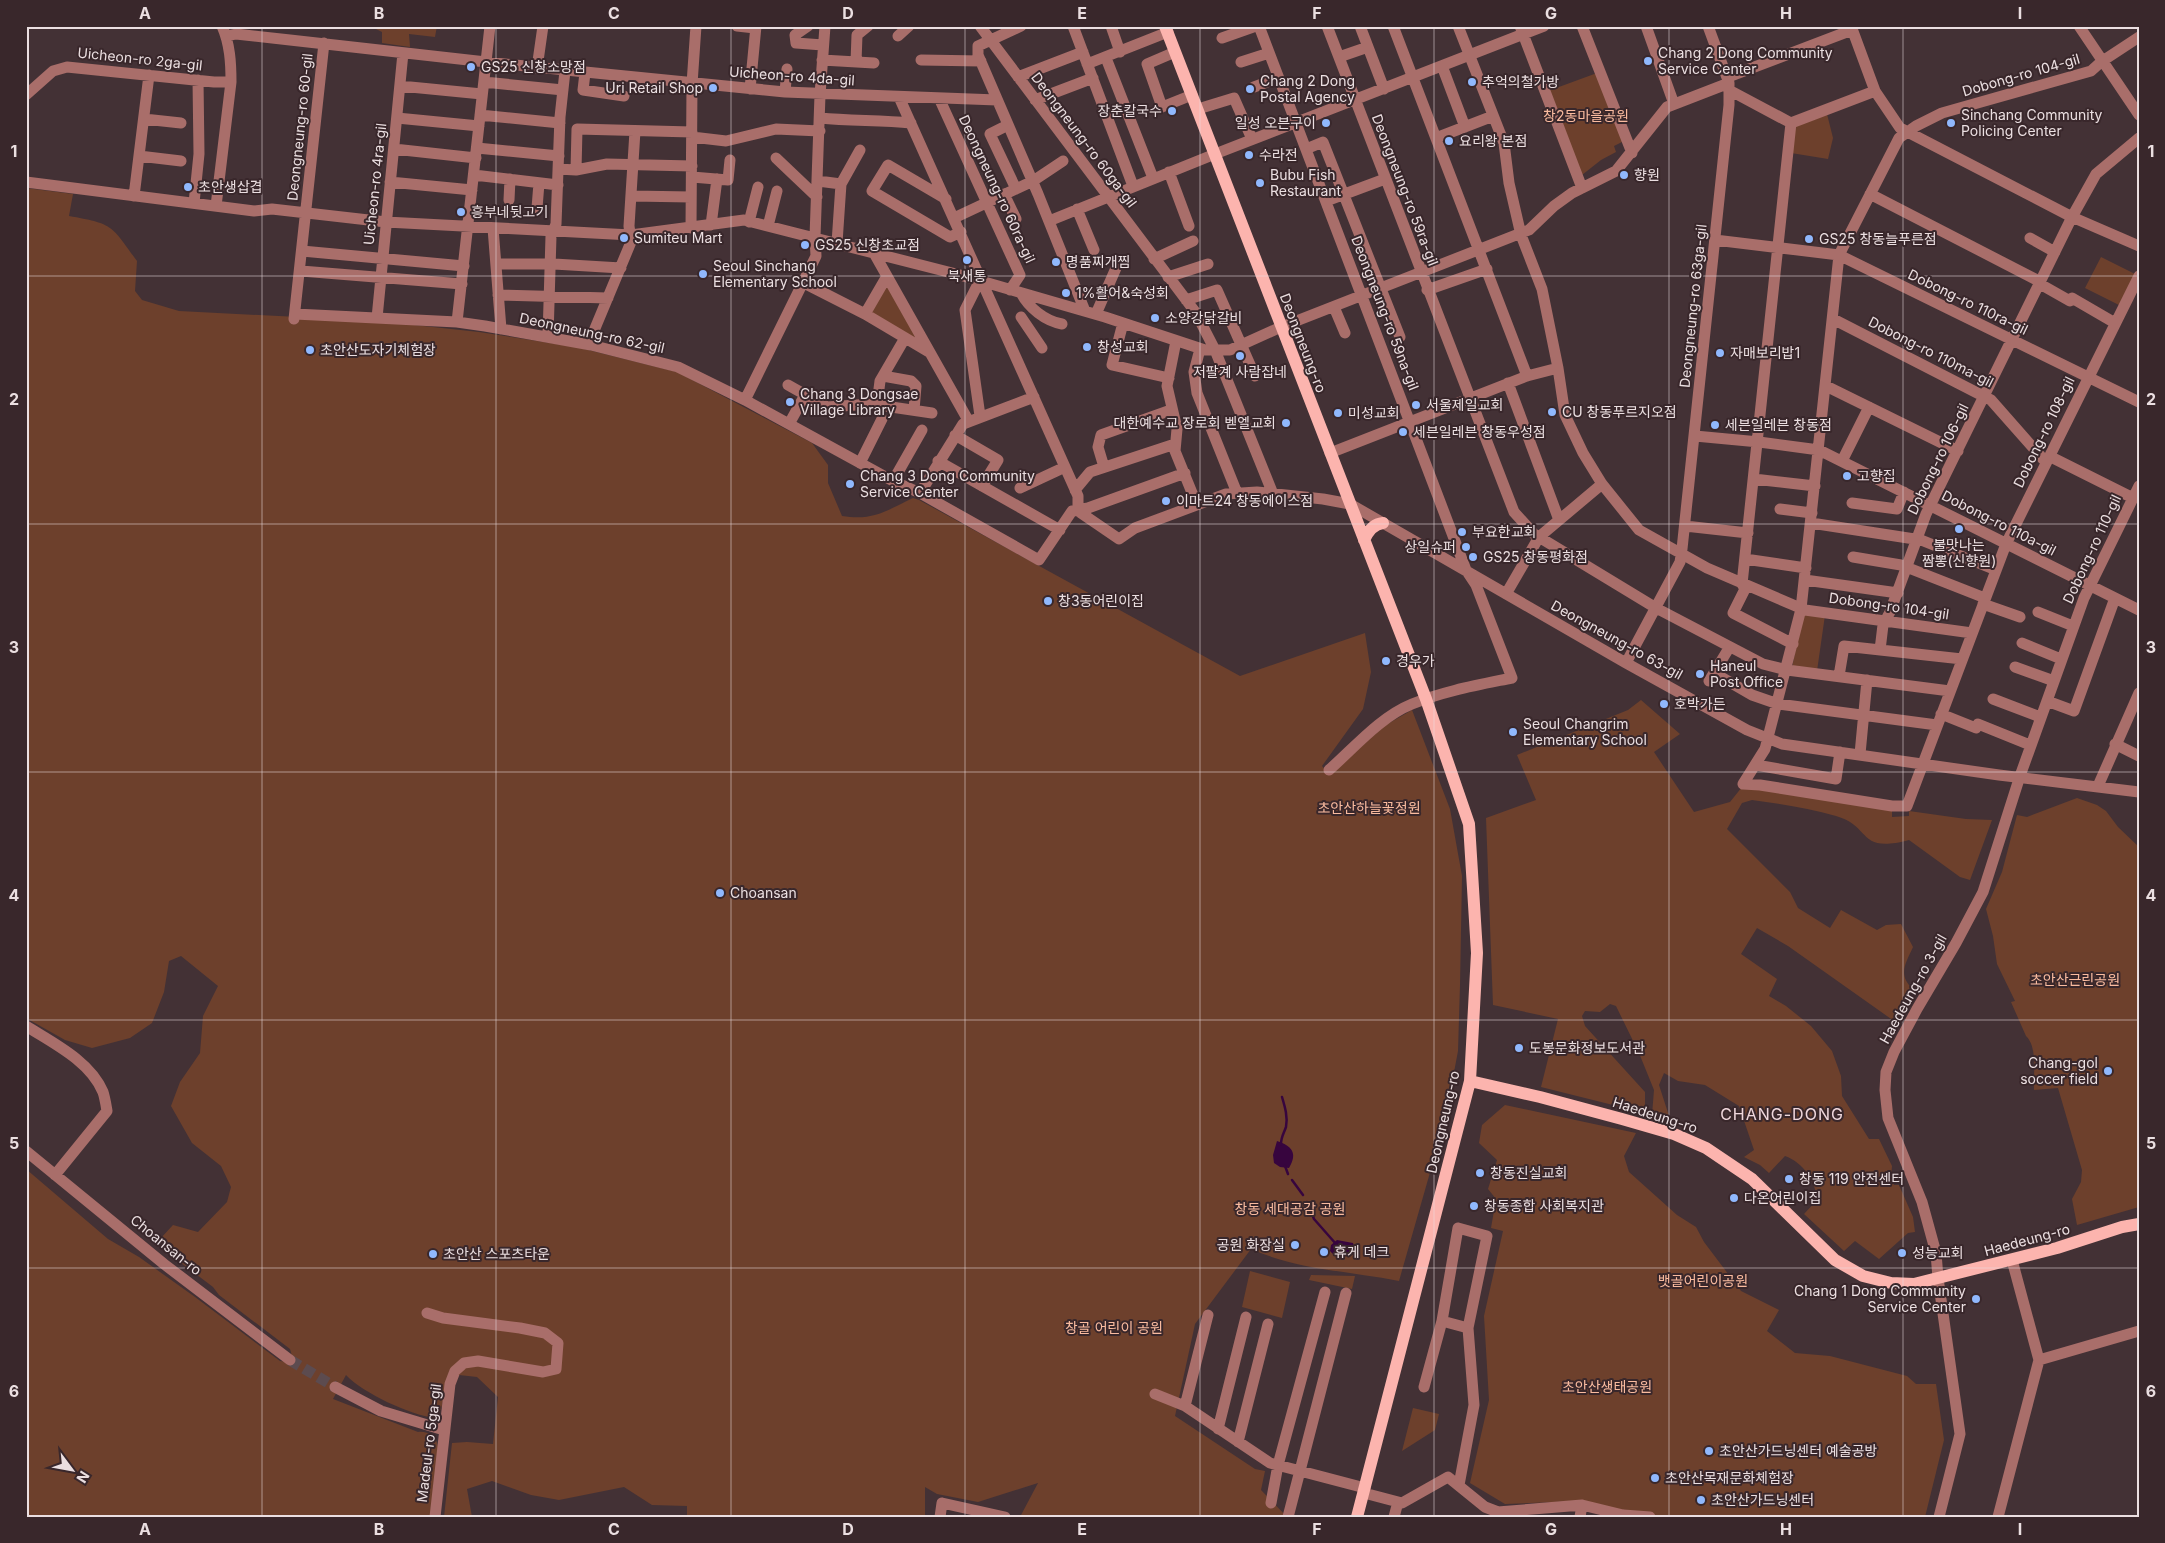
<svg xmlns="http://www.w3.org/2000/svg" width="2165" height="1543" viewBox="0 0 2165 1543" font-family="Inter,'Noto Sans KR',sans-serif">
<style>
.green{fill:#6d402c}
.water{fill:#37053e}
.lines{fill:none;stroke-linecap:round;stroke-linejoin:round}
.stream{stroke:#37053e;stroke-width:2.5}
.minor-tunnel{stroke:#5c4b4f;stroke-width:11;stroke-dasharray:11 5.5;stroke-linecap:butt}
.minor{stroke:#a96e6a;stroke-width:11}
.major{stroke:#fcb4ae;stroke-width:12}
.grid{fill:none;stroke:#ebdfe1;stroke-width:1;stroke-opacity:0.55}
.poi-dot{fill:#90b8fd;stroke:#39272b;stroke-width:2}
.labels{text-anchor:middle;stroke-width:4;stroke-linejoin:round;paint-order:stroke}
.poi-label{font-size:14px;fill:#ebdfe1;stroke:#39272b;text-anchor:start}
.street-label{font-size:14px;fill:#ebdfe1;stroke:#39272b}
.park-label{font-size:14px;fill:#fabb9f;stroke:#39272b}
.quarter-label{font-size:16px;letter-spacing:1px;fill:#efd7dc;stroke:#39272b}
.neatline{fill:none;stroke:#ebdfe1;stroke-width:2}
.grid-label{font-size:16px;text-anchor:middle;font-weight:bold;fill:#ebdfe1}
</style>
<rect width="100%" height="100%" fill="#433135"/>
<path class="green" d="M320,26h117l-2,11 -26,-3 1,13 -28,-4v-11l-10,-5 -50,1z
M1597,73l27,68 -10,5 2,6 -15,8 -19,15 -34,-84z
M1827,114l6,24 -5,21 -37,-6 3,-27z
M26,188l47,6 -4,22c45,8 42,9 68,45l-2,30 7,9 37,11 198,10 102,11 97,15 101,25 135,71 16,22v18l14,33c31,5 44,-5 71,-18l6,2 321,176 125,-43 6,39 -8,37 -41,57 8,9 54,-49 28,-16 38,99 12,67 -2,109 -2,66 -13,69 -46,161c-50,-10 -101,-11 -148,-32l-56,75 -20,92 80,53 10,2 -4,19 26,27h-267l18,-34 -60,19 -41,-8 -12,-7v30h-238v-11l-35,-1 -28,-18 -65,13 -28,-5 -39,-14 -25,8 5,28h-28l8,-74 15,-1 26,2 5,-47 -21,-20 -18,-2 -9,-4c-8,15 -3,35 -15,47 -25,-3 -72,-25 -89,-43l-13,24 85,33c10,-1 18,4 20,14 3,10 -5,58 -7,71h-405v-348l82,70 31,18 56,40 85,64 8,1 4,-6 -2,-7 -71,-54 -6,-8 -45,-34 -8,-14 13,-14 25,7 29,-30 4,-15 -10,-21 -29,-23 -21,-37 9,-24 20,-29 3,-37 15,-30 -37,-30 -12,5 -5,31 -12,31 -22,15 -38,10 -27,-8 -39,-22z
M2101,257l34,17 -16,31 -34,-17z
M887,278l40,72 -61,-36z
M1803,612l22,3 -8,56 -25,-3z
M1641,700l39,34 -26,18 40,60 36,-10 12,-15 150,19v11l17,-1v-5l57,8 26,1 -22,60 -10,-3 -51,-37c-52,14 -37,-14 -73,-24 -27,-8 -56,-12 -84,-16l-10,3 -15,26 63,63 8,16 32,20 11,-18 36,20 9,-5 15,-1 12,23c-7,16 -16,28 0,42l-14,28 -5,4 -106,-75 -31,-18 -16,26 36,25 -8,17 17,10 25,20 21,25 9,25 1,20 27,43h10l13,27 -1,11 3,8h5l14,32 2,15 -7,1 -29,26 -24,-18 -11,10 -40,-37 13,-14c-1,-18 -14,-38 -32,-44l-16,17 -9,-8 -16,-8 10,-7 -15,-44 -34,-21 -27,-4 -14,-8 -5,12 11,34 -18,-4 2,-25 -15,-37 -23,-47 -6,-2 -10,8 -15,-1 -3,5 3,10 60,66v21l-104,-26 17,-68 -65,-14 -7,-187 50,-18 -19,-45 111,-45z
M2077,798l20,7 9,6 12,16 21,20v360l-62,18 -5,-26 9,-17 1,-12 -24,-82 -24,2c-1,-15 4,-43 -8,-54l-15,-34 4,-1 -18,-37 -4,-28 -7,-27 16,-37 15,-57 10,2z
M1505,1105l131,28 -12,23 5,16 48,43 19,12 8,15 37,49 38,19 -12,21 28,22 35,3 77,20 9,8h20l8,56 -19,77h-313l-33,-16 -74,3 -35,-21 19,-83 -5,-84 19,-85 -12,-3 5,-29 -8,-10 9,-29 -18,-17 3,-18z
M1250,1271l40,11 -8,36 -40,-11z
M1311,1275l44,1 -3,13 -43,-9z
M1413,1408l26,6 -4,16 -33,21z"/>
<path class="water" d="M1277,1141c15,5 21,12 12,27l-9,-1 -6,-4 -1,-8z
M1337,1240l16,3 3,8c-7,6 -20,8 -26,0l1,-6z"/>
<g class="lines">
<path class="stream" d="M1281,1144c0,-7 3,-11 5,-17 2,-10 -1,-20 -4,-30
M1285,1166l3,8
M1292,1180l11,15
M1307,1202l7,17 22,25"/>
<path class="minor-tunnel" d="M290,1360l45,27"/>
<path class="minor" d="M737,26l18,2
M808,26l-13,9 1,8 27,2
M980,26l216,287 19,37 58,144
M1021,26l-43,20v9l60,139 47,117
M1073,26l60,160
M1111,26l9,26
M1259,26l207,544 10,15 36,93c-34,7 -68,13 -100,26 -32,13 -58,44 -83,66
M1327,26l187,486 20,22 122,74 107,56 24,6 163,21
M1360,26l24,63
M1393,26l134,350
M1458,26l46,117 5,40 12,52 21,54 16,79 7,47 18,38 19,31 37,46 68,38 98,42 167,23
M1520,26l62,162
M1582,26l50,127
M1646,26l28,78
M1851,26l24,65 25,37 172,89 67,29
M2079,26l60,89
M227,36l9,-2 54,6 196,22 299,30 212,8
M898,36l11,-10
M1222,38l34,-12
M1175,52l-28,12 15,43 30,-12
M1339,57l29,-10
M1106,58l47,120
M822,60l52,3
M921,60l60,1
M856,62l1,-27 11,-9
M1241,62l28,-9
M1087,64l81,-32
M1442,66l23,61
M537,68l6,-42
M585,73l-2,17 41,6
M1018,77l65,-25
M1728,77l124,-47
M484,82l79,8
M400,86l82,8
M1254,87l24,-9
M750,89l6,-63
M1729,90l62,33
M785,92l2,-23
M26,95l27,-24 14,-4 147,15h17
M899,97l179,399v15
M939,98l81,177 -10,15
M1035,100l58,-22
M1198,109l36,-11 18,41
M480,115l80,8
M397,118l82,8
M820,118c31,3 60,2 91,5
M144,119l37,4
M1791,123l-49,461 3,5 -12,24 60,31
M1791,123l84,-32
M1008,125l-18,9 26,55
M692,137l34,4 50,-12 44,2
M1436,138l57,-22
M477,148l82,8
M394,149l82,9
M1306,149l17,-7 77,195
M139,156l42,5
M776,158l41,39
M558,169l18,1 31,-6 85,2
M576,170l1,-41 115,3
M1169,172l20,54
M474,175l84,10
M692,177l36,3 2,-20
M818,181l23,3
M26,182l228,29 18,-2 114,13 245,13 113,-15 216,55 145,42 100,33h25l51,-23 248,-97 25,-24 18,-13 44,-22 51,-64 62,-24
M390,182l82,8
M1004,194l12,25
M1870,194l165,85 5,5 30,17 2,-3 43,25
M134,196l15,-121
M632,196l59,1
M946,199l-58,-34 -16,26 78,46 11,-5
M509,200l1,-21
M1326,201l59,-22
M194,203l5,-49 -1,-74
M216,206l15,-124c0,-19 -1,-38 -9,-56
M537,208l2,-25
M1077,209l17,41
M954,218l79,-37 30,-20
M1049,221l166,-67 329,-128
M749,222l9,-35
M711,225l6,-46
M768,226l9,-35
M493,228l8,101
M691,228l1,-144 4,-58
M2030,238l25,14
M1715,240l124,15 300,147
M837,243l4,-59 19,-34
M302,251l162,15
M874,253l94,167
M1154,259l39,-18
M496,264h58l67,4
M301,271l161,13
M1168,277l40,-13
M804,283l61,31 64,38
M1427,290l60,-21
M1021,293c8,15 24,28 41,31
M498,295l110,3
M1186,300l31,-10 38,86
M1334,307l11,26
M295,314l162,8 28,4 106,19 87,22 67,33 148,81 27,12 119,67 33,-49 16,-3 97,-35
M865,314l22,-38
M1096,314l20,-46
M1021,317l21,31
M377,318l26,-265
M294,319l30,-276
M1833,319l158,81 52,59 10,-1 80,40
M457,322l33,-296
M1123,323l-11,42 57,13
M548,337l3,-101 5,-12 4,-107 5,-46
M1176,341l-9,45 10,43 -2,22 22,54
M591,345v-7l40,-96 -2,-16 6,-95
M1200,349l-6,23 3,21 40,100
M883,376l28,5 5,5 -2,24
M1508,383l51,137
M788,385l39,22 44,-3 61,9
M1826,386l132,65
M745,400l71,-144 -1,-19 5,-142 5,-69
M877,405l3,-24 25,-43
M980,416l-15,-106 12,-24 7,-4
M789,424l16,-29
M955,435l43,25 -16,26
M1695,436l64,6 60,8 320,160
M1330,453l197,-77 31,-8
M938,461l122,69
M1842,461l27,-54
M860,463l22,-44
M1104,467l-6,-20 3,-12 70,-25
M1754,479l61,7
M893,481l29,-51
M1020,488l45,-21
M1075,490l15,-18 85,-28
M920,493l43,-69 71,-27
M1852,503l45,6 7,-17
M1780,509l32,4
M1078,511l41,28 16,-11 91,-34 31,-2 66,7 27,5 276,159 121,67 35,14 217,31 140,17
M1811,523l110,17 75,30
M1685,526l63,7
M1853,557l48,8 84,33
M1745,559l61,9
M1805,580l93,13
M1506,594l33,-57 63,-53
M1983,604l37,13
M2038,612l35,14
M2022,643l39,16
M1880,650l3,-25 7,-13 36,-98 146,-297 24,-43 43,-36
M1626,663l54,-101 2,-13 47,-444v-22l-21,-57
M2015,667l39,14
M1714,673l38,22 26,9 159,21
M1839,676l5,-30 118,13
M1709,681l20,-33
M1993,699l47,18
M2047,701l27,10 41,-113
M1941,714l35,14 2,-4 52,21
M2115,744l24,12
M1860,754l7,-74
M1756,765l80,14 4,-27
M1743,784l22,-35 36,-140 38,-354 60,-117 17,-12 26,-13 149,-42 10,-9 38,-25
M1743,784l17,1 132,21h15l99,-262 133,-268
M2098,786l41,-93
M26,1026c27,17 64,35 77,66 2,6 3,13 4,19l-52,64
M26,1151l138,113 126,96
M427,1313l16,5 77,10 25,5 13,10 -2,26 -13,3 -65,-11 -14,2 -9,8 -5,13 -15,133
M1442,1321l26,7
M2039,1360l100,-29
M335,1387l46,24 63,19
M1424,1387l18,-66 16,-93 29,8 -19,92 6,77 -15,80
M1155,1394l30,12 85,57 95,25
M1185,1406l23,-91
M1218,1429l28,-112
M1238,1442l30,-118
M1364,1493l38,10 46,-26 37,30 13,5 84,-7
M1271,1503l7,-38 47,-173
M940,1517l2,-14 63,14
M1288,1517l58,-224
M1394,1517l4,-15
M1580,1517l2,-12 41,10 27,2
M1939,1517l21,-83 -22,-156 -2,-25 -14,-51 -34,-84 -3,-28 1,-18 8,-20 23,-43 39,-66 27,-51 37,-116 64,-178 55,-112
M1998,1517l41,-157 -27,-100"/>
<path class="major" d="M1165,26l261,673 43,125 8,129 -7,128 -113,436
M1364,540c4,-9 9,-16 19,-17
M1470,1081l70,16 82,22 52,15 32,14 46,31 83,81 28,16 28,7 23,1 143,-36 65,-21 17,-3"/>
</g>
<path class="grid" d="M262,26v1491M496,26v1491M731,26v1491M965,26v1491M1200,26v1491M1434,26v1491M1669,26v1491M1903,26v1491M26,276h2113M26,524h2113M26,772h2113M26,1020h2113M26,1268h2113"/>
<g class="poi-dot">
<circle cx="1648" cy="61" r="5"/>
<circle cx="471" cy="67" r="5"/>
<circle cx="1472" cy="82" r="5"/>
<circle cx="713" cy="88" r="5"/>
<circle cx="1250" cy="89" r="5"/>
<circle cx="1172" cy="111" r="5"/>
<circle cx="1326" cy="123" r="5"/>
<circle cx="1951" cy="123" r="5"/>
<circle cx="1449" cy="141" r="5"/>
<circle cx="1249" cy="155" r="5"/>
<circle cx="1624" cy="175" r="5"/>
<circle cx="1260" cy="183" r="5"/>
<circle cx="188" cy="187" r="5"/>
<circle cx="461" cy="212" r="5"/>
<circle cx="624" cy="238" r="5"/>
<circle cx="1809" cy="239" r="5"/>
<circle cx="805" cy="245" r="5"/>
<circle cx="967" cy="260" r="5"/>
<circle cx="1056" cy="262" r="5"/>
<circle cx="703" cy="274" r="5"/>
<circle cx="1066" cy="293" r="5"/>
<circle cx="1155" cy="318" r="5"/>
<circle cx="1087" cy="347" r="5"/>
<circle cx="310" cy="350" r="5"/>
<circle cx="1720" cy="353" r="5"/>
<circle cx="1240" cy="356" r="5"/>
<circle cx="790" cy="402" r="5"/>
<circle cx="1416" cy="405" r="5"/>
<circle cx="1552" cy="412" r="5"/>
<circle cx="1338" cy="413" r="5"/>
<circle cx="1286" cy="423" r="5"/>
<circle cx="1715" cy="425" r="5"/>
<circle cx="1403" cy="432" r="5"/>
<circle cx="1847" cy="476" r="5"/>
<circle cx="850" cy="484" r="5"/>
<circle cx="1166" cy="501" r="5"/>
<circle cx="1959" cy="529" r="5"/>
<circle cx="1462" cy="532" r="5"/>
<circle cx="1466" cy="547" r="5"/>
<circle cx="1473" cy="557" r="5"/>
<circle cx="1048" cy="601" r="5"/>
<circle cx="1386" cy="661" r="5"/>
<circle cx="1700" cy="674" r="5"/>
<circle cx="1664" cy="704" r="5"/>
<circle cx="1513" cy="732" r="5"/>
<circle cx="720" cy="893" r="5"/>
<circle cx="1519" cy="1048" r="5"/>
<circle cx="2108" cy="1071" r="5"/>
<circle cx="1480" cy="1173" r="5"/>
<circle cx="1789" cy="1179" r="5"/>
<circle cx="1734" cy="1198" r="5"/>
<circle cx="1474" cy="1206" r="5"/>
<circle cx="1295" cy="1245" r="5"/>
<circle cx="1324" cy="1252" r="5"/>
<circle cx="1902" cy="1253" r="5"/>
<circle cx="433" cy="1254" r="5"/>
<circle cx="1976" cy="1299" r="5"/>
<circle cx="1709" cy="1451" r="5"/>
<circle cx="1655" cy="1478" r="5"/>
<circle cx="1701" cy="1500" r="5"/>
</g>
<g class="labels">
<g class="poi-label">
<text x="1658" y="58">Chang 2 Dong Community<tspan x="1658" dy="16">Service Center</tspan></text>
<text x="481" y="72">GS25 신창소망점</text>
<text x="1260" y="86">Chang 2 Dong<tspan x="1260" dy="16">Postal Agency</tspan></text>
<text x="1482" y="87">추억의철가방</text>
<text x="703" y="93" text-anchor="end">Uri Retail Shop</text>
<text x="1162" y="116" text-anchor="end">장춘칼국수</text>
<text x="1961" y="120">Sinchang Community<tspan x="1961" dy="16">Policing Center</tspan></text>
<text x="1316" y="128" text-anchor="end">일성 오븐구이</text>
<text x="1459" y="146">요리왕 본점</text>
<text x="1259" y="160">수라전</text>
<text x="1270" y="180">Bubu Fish<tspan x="1270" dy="16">Restaurant</tspan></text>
<text x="1634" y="180">향원</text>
<text x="198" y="192">초안생삽겹</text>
<text x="471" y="217">흥부네뒷고기</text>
<text x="634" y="243">Sumiteu Mart</text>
<text x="1819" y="244">GS25 창동늘푸른점</text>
<text x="815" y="250">GS25 신창초교점</text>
<text x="1066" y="267">명품찌개찜</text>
<text x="713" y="271">Seoul Sinchang<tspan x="713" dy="16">Elementary School</tspan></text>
<text x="967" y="281" text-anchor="middle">북새통</text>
<text x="1076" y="298">1%활어&amp;숙성회</text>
<text x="1165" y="323">소양강닭갈비</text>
<text x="1097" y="352">창성교회</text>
<text x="320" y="355">초안산도자기체험장</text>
<text x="1730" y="358">자매보리밥1</text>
<text x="1240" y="377" text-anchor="middle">저팔계 사람잡네</text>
<text x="800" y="399">Chang 3 Dongsae<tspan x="800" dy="16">Village Library</tspan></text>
<text x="1426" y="410">서울제일교회</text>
<text x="1562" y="417">CU 창동푸르지오점</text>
<text x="1348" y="418">미성교회</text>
<text x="1276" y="428" text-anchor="end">대한예수교 장로회 벧엘교회</text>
<text x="1725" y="430">세븐일레븐 창동점</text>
<text x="1413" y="437">세븐일레븐 창동우성점</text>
<text x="860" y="481">Chang 3 Dong Community<tspan x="860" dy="16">Service Center</tspan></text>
<text x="1857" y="481">고향집</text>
<text x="1176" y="506">이마트24 창동에이스점</text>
<text x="1472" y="537">부요한교회</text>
<text x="1959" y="550" text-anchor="middle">불맛나는<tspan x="1959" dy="16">짬뽕(신향원)</tspan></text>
<text x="1456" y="552" text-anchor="end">상일슈퍼</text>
<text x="1483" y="562">GS25 창동평화점</text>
<text x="1058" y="606">창3동어린이집</text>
<text x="1396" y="666">경우가</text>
<text x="1710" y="671">Haneul<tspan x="1710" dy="16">Post Office</tspan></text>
<text x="1674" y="709">호박가든</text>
<text x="1523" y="729">Seoul Changrim<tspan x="1523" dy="16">Elementary School</tspan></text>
<text x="730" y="898">Choansan</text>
<text x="1529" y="1053">도봉문화정보도서관</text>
<text x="2098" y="1068" text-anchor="end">Chang-gol<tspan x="2098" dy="16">soccer field</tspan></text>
<text x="1490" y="1178">창동진실교회</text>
<text x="1799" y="1184">창동 119 안전센터</text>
<text x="1744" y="1203">다온어린이집</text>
<text x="1484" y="1211">창동종합 사회복지관</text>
<text x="1285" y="1250" text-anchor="end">공원 화장실</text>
<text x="1334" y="1257">휴게 데크</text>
<text x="1912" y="1258">성능교회</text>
<text x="443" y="1259">초안산 스포츠타운</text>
<text x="1966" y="1296" text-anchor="end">Chang 1 Dong Community<tspan x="1966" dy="16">Service Center</tspan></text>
<text x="1719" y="1456">초안산가드닝센터 예술공방</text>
<text x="1665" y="1483">초안산목재문화체험장</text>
<text x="1711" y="1505">초안산가드닝센터</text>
</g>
<g class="street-label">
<text transform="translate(140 59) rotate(6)" y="5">Uicheon-ro 2ga-gil</text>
<text transform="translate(2021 75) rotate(-16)" y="5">Dobong-ro 104-gil</text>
<text transform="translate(792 76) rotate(4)" y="5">Uicheon-ro 4da-gil</text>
<text transform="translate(300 127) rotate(-84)" y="5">Deongneung-ro 60-gil</text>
<text transform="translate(1084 140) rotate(53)" y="5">Deongneung-ro 60ga-gil</text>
<text transform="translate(375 184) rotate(-84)" y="5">Uicheon-ro 4ra-gil</text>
<text transform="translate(997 189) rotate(65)" y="5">Deongneung-ro 60ra-gil</text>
<text transform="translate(1405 190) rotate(69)" y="5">Deongneung-ro 59ra-gil</text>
<text transform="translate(1968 302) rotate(26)" y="5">Dobong-ro 110ra-gil</text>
<text transform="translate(1693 306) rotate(-84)" y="5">Deongneung-ro 63ga-gil</text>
<text transform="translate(1385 313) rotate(69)" y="5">Deongneung-ro 59na-gil</text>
<text transform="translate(592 333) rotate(12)" y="5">Deongneung-ro 62-gil</text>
<text transform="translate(1303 343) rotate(69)" y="5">Deongneung-ro</text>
<text transform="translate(1931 352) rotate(27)" y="5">Dobong-ro 110ma-gil</text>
<text transform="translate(2044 432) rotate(-64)" y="5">Dobong-ro 108-gil</text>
<text transform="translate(1938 459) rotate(-64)" y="5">Dobong-ro 106-gil</text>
<text transform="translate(1999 523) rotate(27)" y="5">Dobong-ro 110a-gil</text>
<text transform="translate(2092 549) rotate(-65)" y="5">Dobong-ro 110-gil</text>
<text transform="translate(1889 606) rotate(8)" y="5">Dobong-ro 104-gil</text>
<text transform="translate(1617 640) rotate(29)" y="5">Deongneung-ro 63-gil</text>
<text transform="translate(1913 989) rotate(-61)" y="5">Haedeung-ro 3-gil</text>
<text transform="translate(1655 1115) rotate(18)" y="5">Haedeung-ro</text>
<text transform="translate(1443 1122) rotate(-77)" y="5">Deongneung-ro</text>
<text transform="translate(2027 1240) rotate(-15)" y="5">Haedeung-ro</text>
<text transform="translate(166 1245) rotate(39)" y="5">Choansan-ro</text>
<text transform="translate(429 1443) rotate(-83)" y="5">Madeul-ro 5ga-gil</text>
</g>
<g class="park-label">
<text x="1586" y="121">창2동마을공원</text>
<text x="1369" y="813">초안산하늘꽃정원</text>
<text x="2075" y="985">초안산근린공원</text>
<text x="1290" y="1214">창동 세대공감 공원</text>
<text x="1703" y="1286">뱃골어린이공원</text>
<text x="1114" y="1333">창골 어린이 공원</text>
<text x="1607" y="1392">초안산생태공원</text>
</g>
<g class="quarter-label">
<text x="1782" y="1120">CHANG-DONG</text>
</g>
</g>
<rect width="2165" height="1543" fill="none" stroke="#39272b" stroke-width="55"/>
<g transform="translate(72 1470) rotate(122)" stroke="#39272b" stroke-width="4" paint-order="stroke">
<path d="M0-4L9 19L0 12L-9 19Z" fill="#ebdfe1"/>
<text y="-8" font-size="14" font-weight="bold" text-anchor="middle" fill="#ebdfe1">N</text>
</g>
<rect x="28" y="28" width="2110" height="1488" class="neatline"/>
<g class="grid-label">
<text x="145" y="19">A</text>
<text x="379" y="19">B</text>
<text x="614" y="19">C</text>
<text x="848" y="19">D</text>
<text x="1082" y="19">E</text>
<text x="1317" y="19">F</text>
<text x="1551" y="19">G</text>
<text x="1786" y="19">H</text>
<text x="2020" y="19">I</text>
<text x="14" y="157">1</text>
<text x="2151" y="157">1</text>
<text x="14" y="405">2</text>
<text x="2151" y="405">2</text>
<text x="14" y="653">3</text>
<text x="2151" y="653">3</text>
<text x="14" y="901">4</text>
<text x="2151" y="901">4</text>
<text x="14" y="1149">5</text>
<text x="2151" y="1149">5</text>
<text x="14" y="1397">6</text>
<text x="2151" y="1397">6</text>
<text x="145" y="1535">A</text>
<text x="379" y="1535">B</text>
<text x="614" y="1535">C</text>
<text x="848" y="1535">D</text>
<text x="1082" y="1535">E</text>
<text x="1317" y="1535">F</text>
<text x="1551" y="1535">G</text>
<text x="1786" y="1535">H</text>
<text x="2020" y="1535">I</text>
</g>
</svg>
